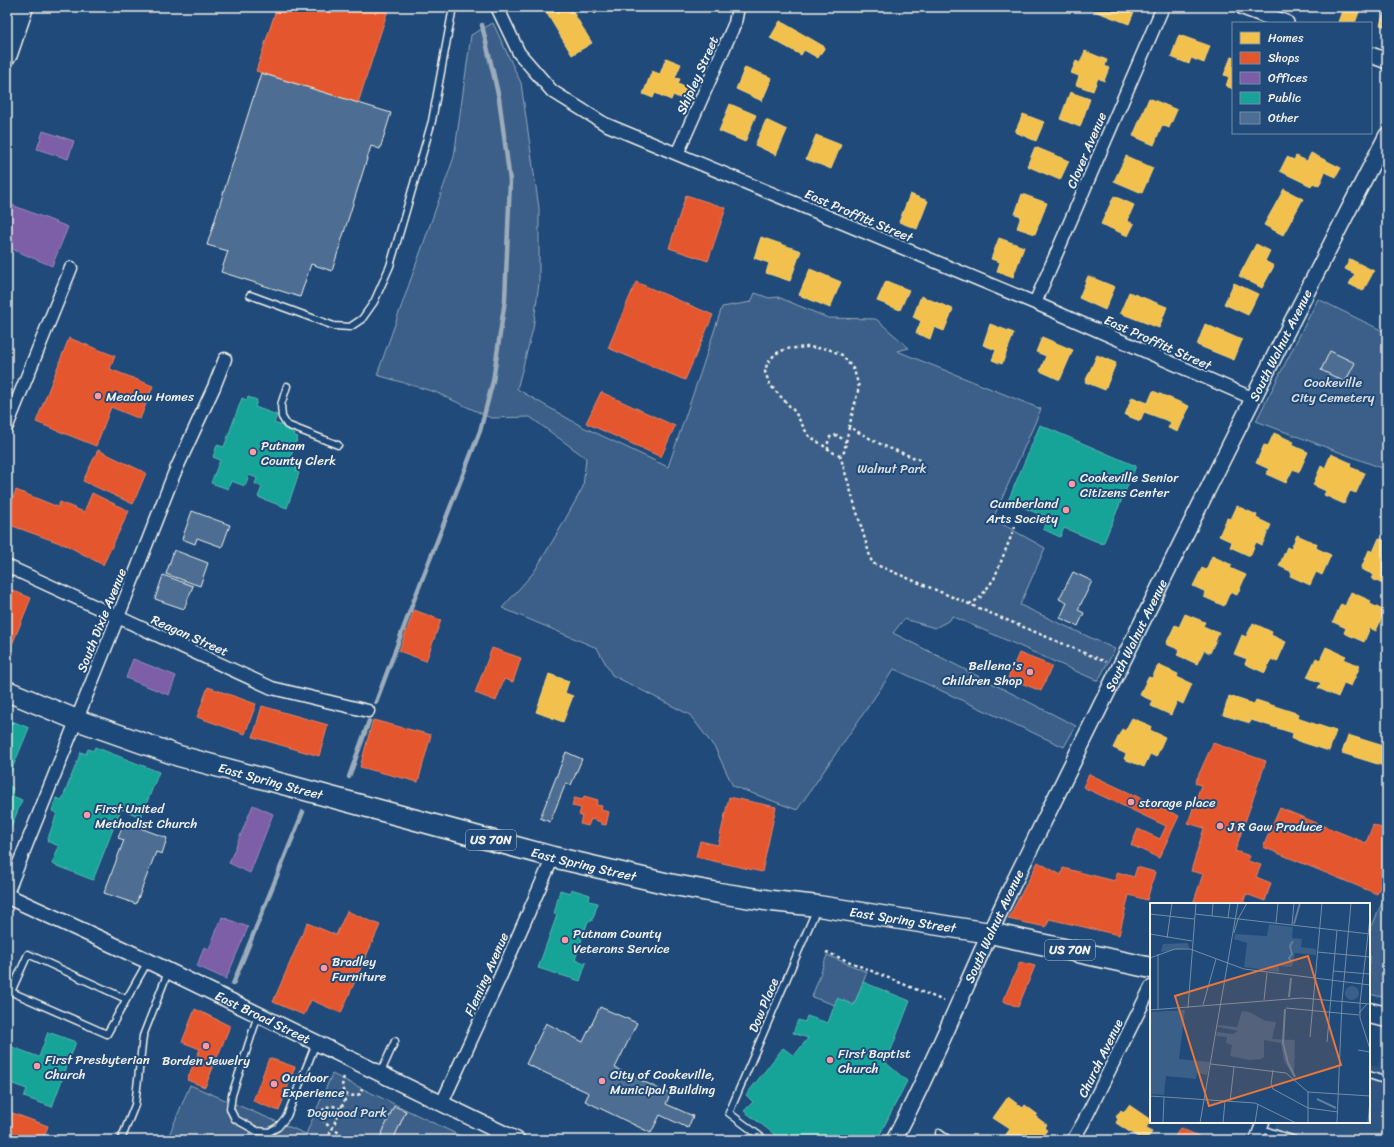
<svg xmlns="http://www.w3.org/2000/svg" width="1394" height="1147" viewBox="0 0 1394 1147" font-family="Sriracha,sans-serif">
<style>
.built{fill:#2d5581}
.green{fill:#3a5f88;stroke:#97a8b8}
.homes{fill:#f2c14e;stroke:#f3cf7c}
.shops{fill:#e4572e;stroke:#e98566}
.offices{fill:#7b5ea7;stroke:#9f8aba}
.public{fill:#17a398;stroke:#59bab0}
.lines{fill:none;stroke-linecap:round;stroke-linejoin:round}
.stream{stroke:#9cacbb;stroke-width:4.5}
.building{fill:#4d6e92;stroke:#f4f1e8}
.service-casing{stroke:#f4f1e8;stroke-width:9}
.minor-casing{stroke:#f4f1e8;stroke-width:15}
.tertiary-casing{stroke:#f4f1e8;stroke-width:18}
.primary-casing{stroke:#f4f1e8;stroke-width:23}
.path{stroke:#f4f1e8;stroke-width:2.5;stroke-dasharray:3 3;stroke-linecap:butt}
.service{stroke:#1f4a7a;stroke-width:6}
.minor{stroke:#1f4a7a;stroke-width:12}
.tertiary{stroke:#1f4a7a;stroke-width:15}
.primary{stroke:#1f4a7a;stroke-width:20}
.poi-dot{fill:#ff9aa2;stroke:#1f4a7a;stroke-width:1.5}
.labels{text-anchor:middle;stroke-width:4;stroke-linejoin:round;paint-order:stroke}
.shield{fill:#1f4a7a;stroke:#b4bfc7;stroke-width:1}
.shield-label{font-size:12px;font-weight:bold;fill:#f4f1e8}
.street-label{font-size:13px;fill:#f4f1e8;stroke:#1f4a7a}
.park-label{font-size:13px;fill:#e1e2de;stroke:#1f4a7a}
.poi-label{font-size:13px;fill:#f4f1e8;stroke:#1f4a7a;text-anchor:start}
.inset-river{fill:none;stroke:#627e9d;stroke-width:2}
.inset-road{fill:none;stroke:#748da6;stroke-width:1}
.view{fill:#ea7738;fill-opacity:0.15;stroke:#ea7738;stroke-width:2}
.inset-edge{fill:none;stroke:#f4f1e8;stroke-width:2}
</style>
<rect width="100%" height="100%" fill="#1f4a7a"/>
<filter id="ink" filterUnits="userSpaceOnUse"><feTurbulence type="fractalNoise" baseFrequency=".025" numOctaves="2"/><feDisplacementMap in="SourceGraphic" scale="8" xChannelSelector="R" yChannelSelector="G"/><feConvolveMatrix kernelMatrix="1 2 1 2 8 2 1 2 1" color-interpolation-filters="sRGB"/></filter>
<g filter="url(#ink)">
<path class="built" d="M1382,1053l5,2v85h-117l7,-18h92v-58l9,3z"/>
<path class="green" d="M493,23l28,60 18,125v75l-6,46 -16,60 64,37 87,41 34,-99 20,-61 29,-5 4,-9 14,5 9,-1 50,21 48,1 33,29 -12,3 144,58 -48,110 52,29 -25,57 95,44 -17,32 -146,-65 -2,4 -15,8 -31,-9 -11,14 183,93 -12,21 -170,-78 -97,141 -64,-24 -18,-38 -25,-33 -78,-40 -15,-27 -95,-40 32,-36 27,-45 22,-40 3,-29 -56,-41 -39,1 -56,-26 -58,-17 77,-218 17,-122z
M1318,299l69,34v137l-131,-49z
M1387,891v107l-18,-4v-61z
M827,955l40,17 -13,33h-19l-23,-8z
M332,1074l137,66h-302l23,-55 116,49z"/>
<path class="homes" d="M543,7h27l22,36 -20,12z
M589,7h14l-8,7z
M1090,7h46l-7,17 -40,-15z
M1339,7h22l-6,16h-13l-4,-1 5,-14z
M1386,7h1v20l-7,-2z
M780,21l45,26 -7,11 -14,-8 -3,5 -31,-17z
M1179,35l31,11 -6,17 -13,-5 -2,6 -18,-7z
M1085,51l22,9 -2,6 4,2 -5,13 -6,-3 -5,13 -17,-6 3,-9 -8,-3 5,-12 4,2z
M1231,57h2v32l-7,-3 3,-9 -5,-2z
M666,58l15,6 -6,14 5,1 -2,5 9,4 -5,11 -9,-4 -2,5 -16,-7 -2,5 -10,-4 9,-23 8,3z
M745,67l27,11 -10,23 -26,-12z
M1070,92l20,7 -10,28 -20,-8z
M1149,98l28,12 -8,18 -7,-3 -8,20 -21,-9z
M730,104l26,11 -11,27 -26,-11z
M1023,114l21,8 -8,19 -21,-9z
M766,120l21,10 -11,25 -21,-10z
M816,135l25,10 -10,24 -25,-10z
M1035,147l34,14 -9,19 -33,-14z
M1311,153l30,15 -5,9 -11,-5 -6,14 -6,-3 -2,3 -31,-15 7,-14 7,3 2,-4 11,5z
M1126,156l27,12 -11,25 -28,-12z
M1284,189l19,10 -20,36 -19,-10z
M910,194l18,7 -11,28 -18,-7z
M1022,194l25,9 -12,31 -18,-6 4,-12 -6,-2z
M1114,196l20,9 -7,16 7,3 -6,12 -27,-12z
M761,237l40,14 -11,30 -24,-8 3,-10 -15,-5z
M999,238l25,9 -11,30 -16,-6 3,-9 -9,-3z
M1256,244l14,7 -5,10 9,5 -12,22 -23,-12z
M1350,259l24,12 -11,20 -14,-7 6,-10 -10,-5z
M810,269l31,13 -11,26 -31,-13z
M1088,276l27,11 -10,23 -26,-12z
M886,281l23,9 -9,20 -23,-9z
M1234,283l24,11 -10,21 -24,-11z
M1129,292l38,15 -8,21 -39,-15z
M921,296l32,13 -9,22 -10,-4 -4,12 -14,-6 5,-12 -8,-4z
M990,324l24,9 -12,31 -10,-4 4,-10 -13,-5z
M1205,324l37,16 -8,20 -37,-15z
M1042,337l31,13 -13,30 -20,-9 6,-15 -10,-4z
M1097,355l19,8 -11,27 -20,-8z
M1153,391l36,15 -11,26 -10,-4 3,-6 -27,-10 -4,9 -15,-6 7,-18 16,6z
M1274,433l20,9 -2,3 16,7 -9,20 -6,-3 -7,14 -20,-9 3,-5 -13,-6 8,-18 4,1z
M1331,454l20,9 -1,4 15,6 -9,20 -6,-2 -6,13 -20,-9 2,-4 -13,-6 8,-19 4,2z
M1237,506l20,9 -1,3 15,7 -9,20 -6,-3 -6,14 -20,-9 2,-5 -13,-6 8,-18 4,1z
M1297,535l20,9 -1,4 15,7 -9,20 -6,-3 -6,13 -20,-9 2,-4 -13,-6 8,-19 4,2z
M1379,538l8,4v44l-15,-7 2,-4 -13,-6 8,-19 4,2z
M1212,556l20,9 -2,3 16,7 -9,20 -7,-3 -6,14 -20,-9 2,-5 -13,-6 9,-18 4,2z
M1351,592l20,9 -1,3 15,7 -9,20 -6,-3 -6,14 -20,-9 2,-5 -13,-6 8,-18 4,2z
M1185,614l20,8 -2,4 16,7 -9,20 -6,-3 -7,14 -20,-9 3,-5 -14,-6 9,-19 4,2z
M1253,623l19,9 -1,3 15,7 -9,20 -6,-3 -6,14 -20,-9 2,-5 -13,-5 8,-19 4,2z
M1326,647l20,9 -2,3 16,7 -9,20 -7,-3 -6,14 -20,-9 3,-5 -14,-6 9,-19 4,2z
M1158,665l20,9 -1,3 15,7 -9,20 -6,-3 -6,14 -20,-9 2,-5 -13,-6 8,-18 4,1z
M549,674l20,7 -4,12 8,3 -10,26 -27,-10z
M1229,696l25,8 2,-4 43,14 -2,4 39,13 -7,20 -37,-12 1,-6 -42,-13 -1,3 -27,-8z
M1132,718l19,8 -1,4 15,7 -9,20 -6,-3 -6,13 -20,-8 2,-5 -13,-6 9,-19 3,2z
M1348,735l39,12v20l-45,-14z
M1008,1097l15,11 2,-3 12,9 -2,2 12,9 -3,3 3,2 -7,10h-38l8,-11 -17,-11z
M1129,1105l22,15 -5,8 6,4 -6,8 -6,-4 -1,2 -23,-15 2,-4 -2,-2 5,-7 3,2z"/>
<path class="shops" d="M277,7h112l-31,96 -102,-32z
M686,195l40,13 -18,53 -39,-13z
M636,282l77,33 -28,65 -77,-32z
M69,338l46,18 -5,13 43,17 -13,33 -29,-12 -15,39 -60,-24z
M601,392l74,34 -14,31 -75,-34z
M98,450l48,23 -13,31 -50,-23z
M16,490l42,17 2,-5 24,10 8,-19 37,18 -26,54 -35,-19 -61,-22v-11z
M7,588l24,10 -24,59z
M414,610l27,10 -15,41 -27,-10z
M492,648l29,10 -8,24 -9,-3 -8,22 -21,-8z
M1019,653l33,13 -11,25 -33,-13z
M208,687l48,17 -11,30 -48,-17z
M262,706l66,19 -9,31 -66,-19z
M373,720l58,15 -13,47 -58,-15z
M1213,743l53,18 -31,90 15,5 -2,5 13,4 -5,12 15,6 -6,18 -19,-7 -3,10h-50l10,-30 -12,-3 13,-43 -16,-5 13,-38 -6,-2z
M1089,774l90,42 -20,42 -28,-13 7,-16 22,10 6,-13 -83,-39z
M584,796l14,4 -2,5 6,1 -1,4 8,2 -3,13 -5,-1v-2l-10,-3 -3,7 -8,-2 2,-8 -3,-1 2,-7 -9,-2 2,-8 9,2z
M729,797l47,10 -14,65 -66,-15 4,-16 18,4z
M1280,808l86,35 7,-18 14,5v40l-10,24 -114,-47z
M1038,862l23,13 2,-7 52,13 2,-9 17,5 3,-10 18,5 -8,28 -18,-5 -10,40 -70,-16 -3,8 -38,-8z
M347,911l33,14 -39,88 -30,-13 -7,15 -31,-13 34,-79 29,12z
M1020,962l15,4 -17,41 -15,-6z
M195,1009l35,17 -25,61 -18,-7 13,-31 -18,-7z
M269,1058l26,9 -16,44 -26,-10z
M7,1111l41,15 -5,14h-36z
M1180,1128l28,12h-35z"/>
<path class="offices" d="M43,131l31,10 -6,18 -31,-10z
M7,203l61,24 -16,39 -45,-19z
M133,659l43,17 -7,19 -43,-17z
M253,805l20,9 -23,59 -21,-10z
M222,917l26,10 -22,52 -29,-13 7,-19 5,2z"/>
<path class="public" d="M248,397l9,3 -2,7 22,8 -3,8 20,7 -1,5 5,2 -10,27 9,3 -1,4 3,2 -12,35 -29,-11 4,-10 -7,-3 2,-6 -8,-3 -4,11 -14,-5 -3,8 -17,-6 9,-23 -7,-3 4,-12 7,2 18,-49 5,2z
M1040,425l96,41 -33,78 -39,-16 -4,9 -17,-8 5,-11 -40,-17z
M7,719l22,9 -22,53z
M95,747l64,25 -18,45 -20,-8 -28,71 -41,-16 7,-18 -12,-5 10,-28 -5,-2 4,-13 6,2 19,-48 5,2 2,-5 5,2z
M7,785l6,3 -3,7 12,5 -15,37z
M571,889l19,6 -1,6 9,2 -6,18h-4l-13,39 11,3 -6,18 -42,-13 19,-53 -3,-1 6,-24 10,3z
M863,982l47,19 -24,62 21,18 -30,59h-95l-38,-29 9,-9 -7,-7 37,-47 11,8 14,-18 -15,-5 5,-13 7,2 2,-6 21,7 9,-25 17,7z
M48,1032l28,10 -24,65 -28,-10 3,-8 -17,-6 2,-6 -5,-1v-31l32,12z"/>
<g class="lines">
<path class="stream" d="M376,702l38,-102 66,-169 13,-50 12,-81 5,-119 -11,-83 -17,-73
M349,777l20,-56
M233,984l70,-172"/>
</g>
<path class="building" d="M261,73l130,40 -11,36 -9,-3 -39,125 -21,-7 -11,33 -79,-25 7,-21 -21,-6z
M1330,351l25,12 -10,19 -24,-12z
M192,511l38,14 -8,22 -25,-9 -2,6 -13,-5z
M174,550l34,13 -8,23 -34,-12z
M1073,572l19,9 -14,29 6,3 -6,13 -18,-8 7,-15 -8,-4z
M163,575l30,11 -9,23 -29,-10z
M566,752l16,7 -11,26 -5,-2 -16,39 -10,-4z
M124,822l43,16 -5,16 -6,-2 -20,52 -32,-11 20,-53 -6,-2z
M600,1007l37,16 -22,45 55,26 -4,10 27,12 -5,12 -28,-13 -9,18 -66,-32 4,-8 -63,-29 20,-41 37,19z
M394,1106l12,5 -13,29h-14z"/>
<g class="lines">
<g class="service-casing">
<path id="service" d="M250,295l84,31 16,1 12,-8 12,-17 16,-36 42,-145 21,-114
M287,386l-6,19 1,12 5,8 51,20
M7,990l100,44 41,-73
M11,992l17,-38 98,45
M258,1015l-26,80 -2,14 5,10 22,12 12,1 9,-5 9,-11 29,-73
M380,1074l15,-33
M1369,1075l18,6
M1261,1129l34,11
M939,1133l10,7
M121,1140l14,-35 8,-69 25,-64
M765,1140l-36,-27 88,-205"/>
</g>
<g class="minor-casing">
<path id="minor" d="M497,7l22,46 33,38 53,33 430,179 217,95
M677,154l58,-131 3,-16
M1035,303l128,-296
M7,426l64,-158
M7,566l265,122 96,23
M7,893l111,-276 56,-143 40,-87 11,-28
M442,1103l59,-128 52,-118
M1073,1140l11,-19 67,-134
M1256,1140l7,-18"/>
</g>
<g class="tertiary-casing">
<g id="tertiary">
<path d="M1243,7l43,16"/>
<path d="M1371,55l16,6"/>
<path id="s1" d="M7,896l141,65 369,179"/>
<path id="s2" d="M894,1140c43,-81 76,-167 116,-250 124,-252 248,-505 377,-755"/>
</g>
</g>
<g class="primary-casing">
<g id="primary">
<path d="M7,54l16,-47"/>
<path id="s3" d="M7,691l70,29 102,36 374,101 116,27 50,9 53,8 46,5 172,27 161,35"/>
<path d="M1369,1013l18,4"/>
</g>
</g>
<path class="path" d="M849,427l-5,25 -4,3 -6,-2 -26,-18 -13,-23 -25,-27 -5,-13 2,-8 8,-10 11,-5 21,-2 21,2 14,6 12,15 5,17 -10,40 35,19 39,15
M828,450v-9l2,-4 7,-2 9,7
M840,455l32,108 234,99
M969,604l10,-5 15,-20 22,-55
M826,952l118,49
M344,1077c-5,13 1,23 16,17l3,-8
M341,1109l-8,-3 -7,1 -5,5c0,14 14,15 22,25v3
M327,1140l20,-45"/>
<use href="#service" class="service"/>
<use href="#minor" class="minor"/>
<use href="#tertiary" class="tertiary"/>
<use href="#primary" class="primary"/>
</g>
</g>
<g class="poi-dot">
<circle cx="98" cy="396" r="4"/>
<circle cx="253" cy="452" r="4"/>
<circle cx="1072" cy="484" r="4"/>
<circle cx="1066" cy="510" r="4"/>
<circle cx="1030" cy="672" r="4"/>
<circle cx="1131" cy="802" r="4"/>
<circle cx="87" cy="815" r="4"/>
<circle cx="1220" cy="826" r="4"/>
<circle cx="565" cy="940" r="4"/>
<circle cx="324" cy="968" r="4"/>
<circle cx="206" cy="1046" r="4"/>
<circle cx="830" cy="1060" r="4"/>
<circle cx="37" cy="1066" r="4"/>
<circle cx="602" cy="1081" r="4"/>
<circle cx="274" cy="1084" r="4"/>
</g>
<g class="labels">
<g class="shield">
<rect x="466" y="830" width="50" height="20" rx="3"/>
<rect x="1045" y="940" width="50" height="20" rx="3"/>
</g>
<g class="shield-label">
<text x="491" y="844">US 70N</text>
<text x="1070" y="954">US 70N</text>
</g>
<g class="street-label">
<text transform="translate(697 75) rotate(-66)" y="5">Shipley Street</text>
<text transform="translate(1086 150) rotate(-67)" y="5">Clover Avenue</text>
<text transform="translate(859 215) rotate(23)" y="5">East Proffitt Street</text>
<text transform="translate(1158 342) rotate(24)" y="5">East Proffitt Street</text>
<text dy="5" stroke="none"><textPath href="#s2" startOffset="884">South Walnut Avenue</textPath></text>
<text transform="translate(101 620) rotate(-68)" y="5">South Dixie Avenue</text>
<text transform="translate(190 635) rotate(24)" y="5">Reagan Street</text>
<text dy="5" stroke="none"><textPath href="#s2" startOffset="560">South Walnut Avenue</textPath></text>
<text dy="5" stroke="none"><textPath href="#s3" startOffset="279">East Spring Street</textPath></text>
<text dy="5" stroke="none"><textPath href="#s3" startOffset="603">East Spring Street</textPath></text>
<text dy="5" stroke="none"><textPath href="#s3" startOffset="927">East Spring Street</textPath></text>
<text dy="5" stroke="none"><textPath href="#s2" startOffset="236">South Walnut Avenue</textPath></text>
<text transform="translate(486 974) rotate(-66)" y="5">Fleming Avenue</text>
<text transform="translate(763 1005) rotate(-67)" y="5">Dow Place</text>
<text dy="5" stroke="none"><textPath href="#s1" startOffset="283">East Broad Street</textPath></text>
<text transform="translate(1100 1058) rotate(-64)" y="5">Church Avenue</text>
</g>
<g class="park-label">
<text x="1333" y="387">Cookeville<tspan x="1333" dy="15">City Cemetery</tspan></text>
<text x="892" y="473">Walnut Park</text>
<text x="347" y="1117">Dogwood Park</text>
</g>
<g class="poi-label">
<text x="106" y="401">Meadow Homes</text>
<text x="261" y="450">Putnam<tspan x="261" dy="15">County Clerk</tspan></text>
<text x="1080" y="482">Cookeville Senior<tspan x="1080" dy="15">Citizens Center</tspan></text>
<text x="1058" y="508" text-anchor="end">Cumberland<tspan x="1058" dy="15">Arts Society</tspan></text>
<text x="1022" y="670" text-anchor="end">Bellena's<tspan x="1022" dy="15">Children Shop</tspan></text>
<text x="1139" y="807">storage place</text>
<text x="95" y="813">First United<tspan x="95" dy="15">Methodist Church</tspan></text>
<text x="1228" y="831">J R Gaw Produce</text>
<text x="573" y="938">Putnam County<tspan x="573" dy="15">Veterans Service</tspan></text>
<text x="332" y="966">Bradley<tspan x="332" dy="15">Furniture</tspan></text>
<text x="838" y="1058">First Baptist<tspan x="838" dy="15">Church</tspan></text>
<text x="45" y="1064">First Presbyterian<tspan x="45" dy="15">Church</tspan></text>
<text x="206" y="1065" text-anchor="middle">Borden Jewelry</text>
<text x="610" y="1079">City of Cookeville,<tspan x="610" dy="15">Municipal Building</tspan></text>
<text x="282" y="1082">Outdoor<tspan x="282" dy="15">Experience</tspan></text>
</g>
</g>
<g transform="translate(1150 903)">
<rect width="220" height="220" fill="#1f4a7a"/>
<path d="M119,21l24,3 -1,11 10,1 -1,8 15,2v6l-21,-2 -3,14 -13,-1v6l-35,-5 3,-24 -13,-4 1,-5 32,2zM38,40l1,5 -28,4 2,-8zM195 90a7 7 0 1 1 14 0a7 7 0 1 1-14 0ZM35,107l-6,49 31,3 -3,13 -10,-2 -1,6 -30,-3 -2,19 -14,-1v-82zM92,108l7,1 17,9 10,1 -4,17 23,1 -1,37 -10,-16 -3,-18 -17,-3v17l-3,2 -12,1 -19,-4 2,-11 -6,-2 1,-6 -11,-1 1,-4 16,2 5,-3 -20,-4v-2l19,2z" fill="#3a5f88"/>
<path class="inset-river" d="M144,21l6,-21M141,58l-2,-3 3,-4 -2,-8 3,-5M139,94l2,-19M135,106l-2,34 5,20 7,14M167,196l19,9"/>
<path class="inset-road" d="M0,11l44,5M45,11l175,20M62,13l1,-13M78,15l2,-15M126,20l2,-20M142,22l2,-22M84,30l4,-14 9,-16M0,31l42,7M17,35l5,-35M167,49l53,5M0,55l25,-9h15l54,20 126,16M183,68l37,3M114,97l3,-27M192,99l9,-99M210,100v15l10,31M210,100l10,-85M53,102l13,-46M38,105l8,-105M136,105l73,7M8,106v-55M0,107l152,-12 68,6M209,110l8,-9M160,134l12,-134M177,139l10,-112M208,147l12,2M61,161l75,9 22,19 62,4M123,167l-2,14 2,5 35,19 30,4M0,193l105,7 41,20M80,198l4,-34M13,220l1,-26M50,220l38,-220M73,220l2,-22M105,220l3,-19M158,220v-31M187,220l5,-121M218,220l2,-23"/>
<path class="view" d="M158,53l33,109 -132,41 -34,-110z"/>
<rect width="220" height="220" class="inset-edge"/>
</g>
<rect width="1394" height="1147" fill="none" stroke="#1f4a7a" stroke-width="24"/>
<rect x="12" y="12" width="1370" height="1123" fill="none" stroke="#f4f1e8" stroke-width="1.5" filter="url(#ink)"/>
<rect x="1232" y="22" width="140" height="112" fill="#1f4a7a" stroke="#748da6"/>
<rect x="1240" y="32" width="20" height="12" fill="#f2c14e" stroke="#748da6"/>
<text x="1268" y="42" font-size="12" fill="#f4f1e8">Homes</text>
<rect x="1240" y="52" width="20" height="12" fill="#e4572e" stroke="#748da6"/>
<text x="1268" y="62" font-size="12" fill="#f4f1e8">Shops</text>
<rect x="1240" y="72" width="20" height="12" fill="#7b5ea7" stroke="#748da6"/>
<text x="1268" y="82" font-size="12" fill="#f4f1e8">Offices</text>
<rect x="1240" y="92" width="20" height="12" fill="#17a398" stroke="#748da6"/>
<text x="1268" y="102" font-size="12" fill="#f4f1e8">Public</text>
<rect x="1240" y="112" width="20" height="12" fill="#4d6e92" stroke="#748da6"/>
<text x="1268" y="122" font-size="12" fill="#f4f1e8">Other</text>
</svg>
